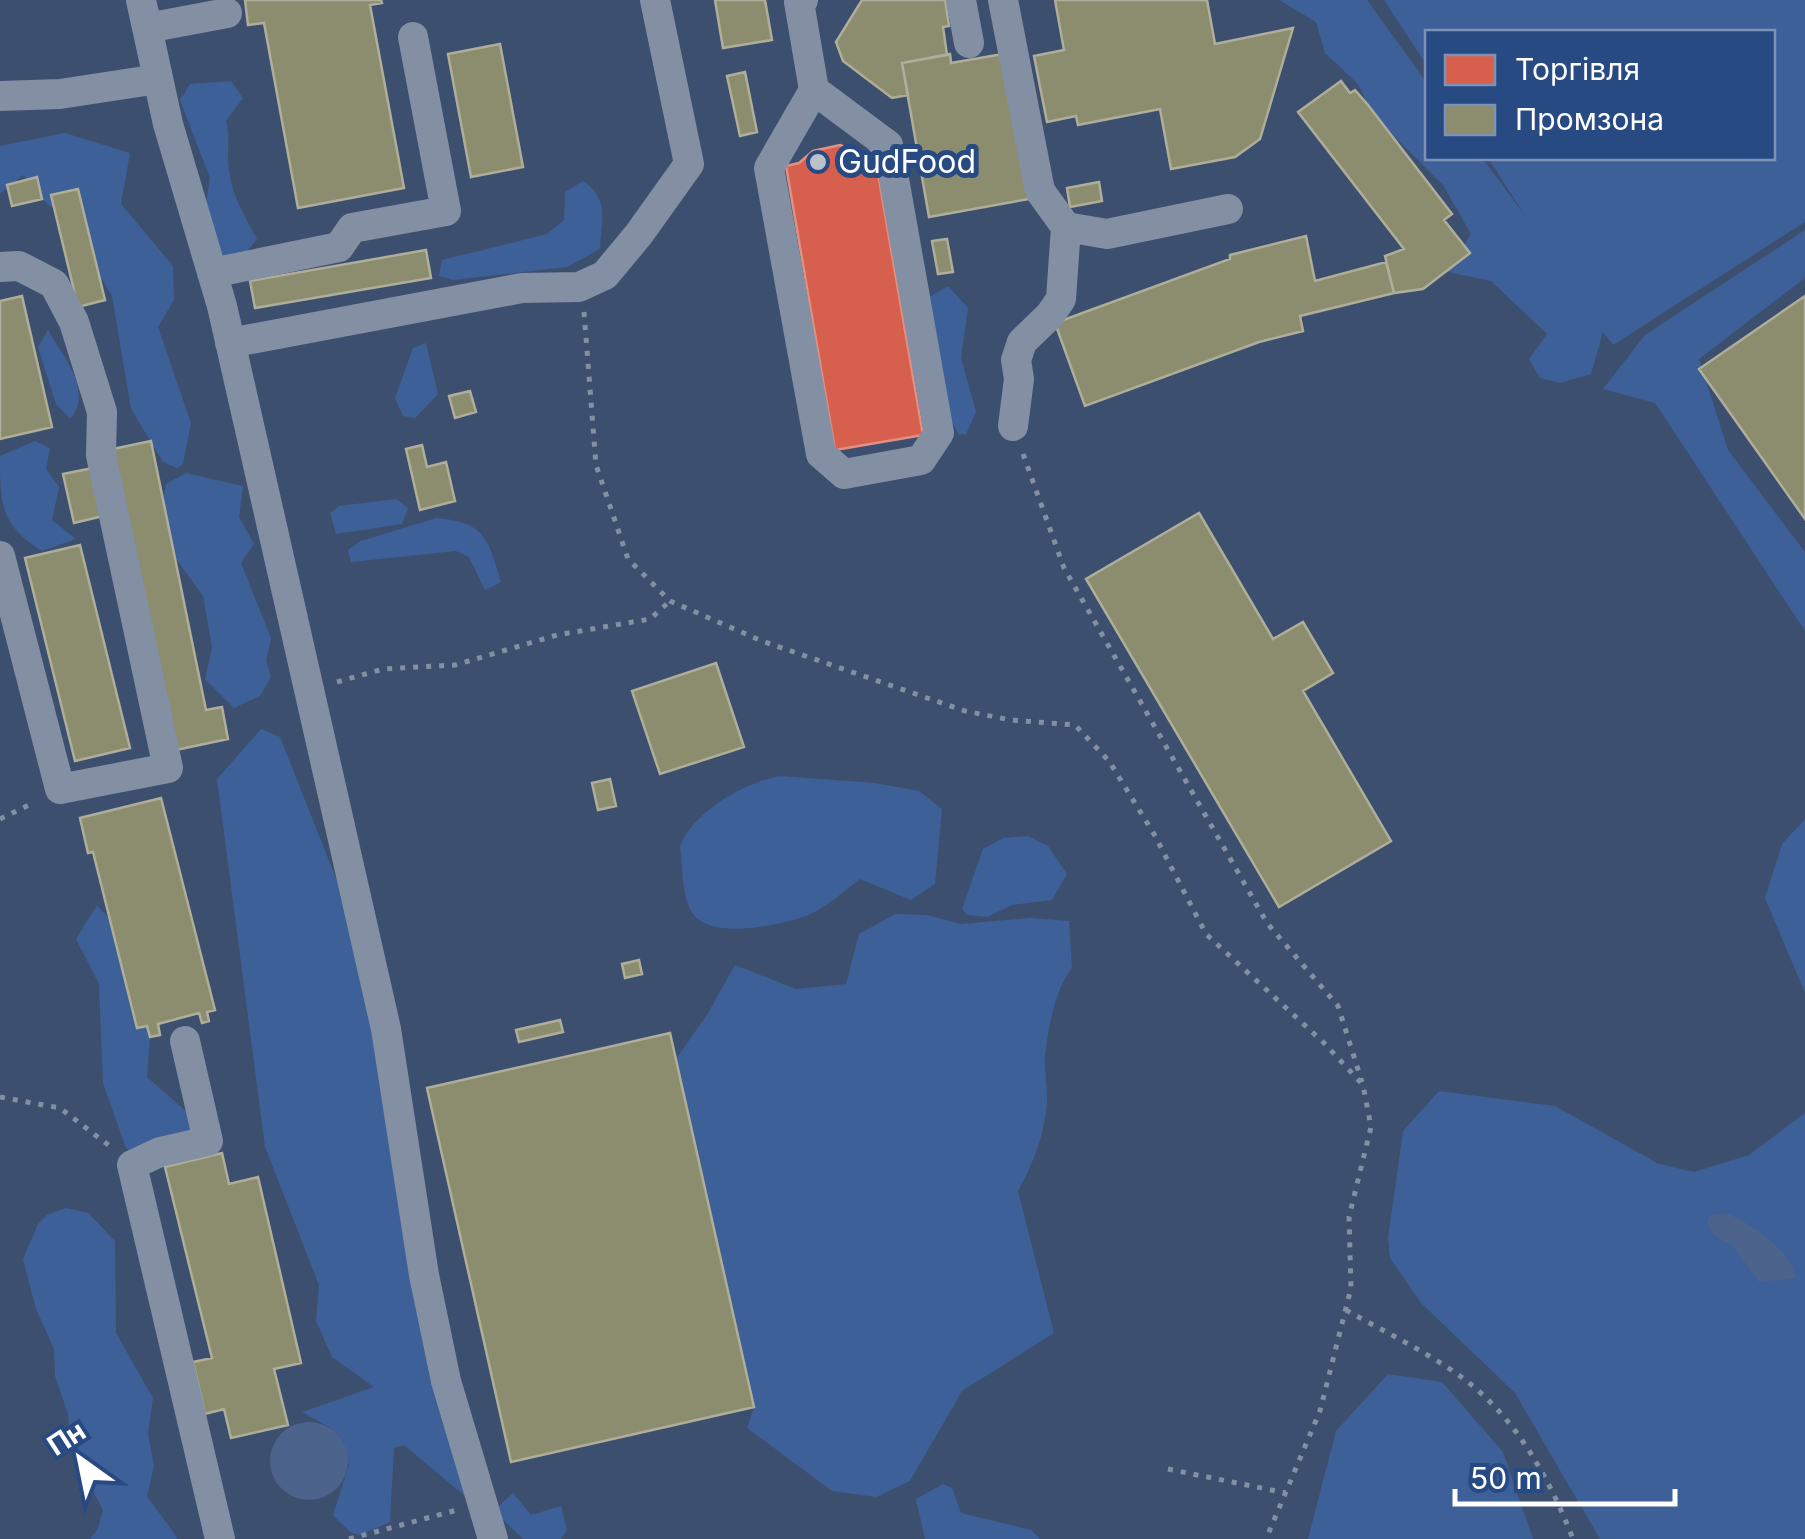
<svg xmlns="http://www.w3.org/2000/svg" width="1805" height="1539" viewBox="0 0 1805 1539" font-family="Inter,sans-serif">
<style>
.green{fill:#3d6098}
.water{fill:#4c638c}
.shops{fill:#d6604d;stroke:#e29082;stroke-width:2.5}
.industry{fill:#8c8c6e;stroke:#aeae9a;stroke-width:2.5}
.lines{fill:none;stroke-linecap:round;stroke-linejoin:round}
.path{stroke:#8390a4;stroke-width:5;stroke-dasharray:5 8;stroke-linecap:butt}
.minor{stroke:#8390a4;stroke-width:30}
.poi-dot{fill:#bbc1cc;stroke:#284a83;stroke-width:4}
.labels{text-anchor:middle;stroke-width:10;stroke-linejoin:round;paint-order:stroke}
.poi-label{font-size:32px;fill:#fff;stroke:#284a83;text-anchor:start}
</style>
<rect width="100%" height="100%" fill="#3d4f6e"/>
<path class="green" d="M1279,0h88l60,83 1,75h54l42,56 -36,-56h284v-126h-344l-1,34 -43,-66h421v222l-192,123 -10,-13 -12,42 -31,9 -20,-5 -11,-19 18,-25 -56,-53 -43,-9 23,-38 -28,-49 -61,-61 -14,-19 -10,-21 -33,-31 -9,-31z
M231,81l12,17 -17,23c5,18 0,32 3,49 3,26 16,47 28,69l-14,17 -20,8 -20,-43 7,-43 -30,-78 10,-16z
M65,133l65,20 -9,51 52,62 1,34 -16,27 33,96 -8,41 -6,4 -14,-6 -32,-53 -19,-113 -45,-75 -25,-22 -19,-24 -23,19v-48z
M583,181c27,18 18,39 17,68l-33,18 -114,13 -14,-4 3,-16 105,-26 17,-14 1,-28z
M1805,230v48l-106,81 29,91 77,102v79l-150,-228 -52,-14 42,-54z
M948,286l20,22 -7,50 15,54 -10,22 -7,1 -16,-30 -14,-108z
M48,330c15,27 46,61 22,89l-14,-15 -18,-57z
M426,343l12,51 -23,24 -12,-2 -8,-18 18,-50z
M35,441l15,7 -4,21 13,18 -7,33 24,19 -34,12c-42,-26 -42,-48 -42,-95z
M186,473l57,13 -4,31 15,27 -13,19 30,75 -5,23 5,16 -11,19 -26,12 -29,-29 7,-32 -9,-51 -32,-44 -8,-53 3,-15z
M396,499l12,9 -6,16 -66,10 -6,-21 9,-7z
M436,518c50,4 52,21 65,64l-16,8 -16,-33 -13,-6 -105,11 -3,-12 13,-9z
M261,729l19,8 93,235 92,524 -61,-51 -10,3 -4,74 -30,13 -10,-3 -17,-17 16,-50 -17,-36 -30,-17 72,-25 -42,-30 -16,-36 3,-36 -54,-138 -48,-368z
M780,776l94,7 45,8 23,18 -7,75 -24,16 -51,-21c-16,12 -34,29 -52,36 -26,10 -94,25 -114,0 -13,-16 -11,-49 -14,-69 14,-35 65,-64 100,-70z
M1805,819v174l-40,-95 17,-54z
M1028,836l20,10 19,28 -15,26 -40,5 -25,12 -19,-2 -6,-6 21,-60 20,-11z
M97,905l34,39 19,93 -3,40 40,35 8,21 -60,21 -9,-6 -23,-65 -4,-99 -23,-45z
M895,914l32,1 34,9 70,-6 38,3 3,47c-17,21 -24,61 -27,88 -1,16 3,32 2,47 -3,33 -13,59 -29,88l36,142 -92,58 -52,90 -34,16 -44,-6 -85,-63 7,-21 -78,-348 32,-46 27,-48 61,24 50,-5 13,-50z
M1439,1091l116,15 104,58 35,8 55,-17 56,-42v426h-205l-85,-146 -94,-90 -31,-45 -2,-20 15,-107z
M66,1208l22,5 27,28 1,92 37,65 -5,36 6,32 -7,30 31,43h-88l8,-11 5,-18 -33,-63 -2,-33 -13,-38 -1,-27 -18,-40 -13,-50 15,-35 9,-9z
M1388,1374l54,8 61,70 30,87h-225l28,-108z
M943,1484l9,4 9,25 70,17 9,9h-115l-9,-40z
M513,1493l18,22 30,-9 6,24 -6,9h-38l-29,-28z"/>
<path class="water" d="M1727,1213c24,11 66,38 68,65l-36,4 -26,-36 -19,-11 -7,-11 2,-8z
M270 1461a39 39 0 1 1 78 0a39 39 0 1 1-78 0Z"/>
<path class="shops" d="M840,145l20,8 14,-3 49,285 -88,15 -49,-284 13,-3 14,-12z"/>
<path class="industry" d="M245,0h136l1,3 -12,2 34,183 -106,20 -34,-185 -16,2z
M715,0h50l7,40 -49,8z
M862,0h83l4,26 -6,1 4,28 -45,8 6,32 -16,3 -49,-37 -7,-19z
M1055,0h152l8,44 78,-16 -33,111 -25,18 -64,12 -11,-60 -82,16 -2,-9 -29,6 -13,-66 30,-6z
M500,44l23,123 -52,10 -23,-123z
M950,54l1,9 52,-9 26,145 -100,18 -27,-154z
M745,72l12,60 -17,4 -13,-60z
M1341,81l9,12 5,-3 13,15 84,109 -8,6 26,33 -47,36 -29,4 -9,-37 19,-7 -106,-137z
M37,177l5,22 -30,7 -5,-21z
M1099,182l3,19 -32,6 -3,-19z
M78,189l27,111 -27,7 -27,-112z
M1306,236l9,45 71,-19 8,31 -94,23 3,15 -44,11 -174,64 -30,-83 175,-64v-4z
M947,239l6,33 -15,2 -6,-33z
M426,250l5,28 -176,30 -5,-27z
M22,296l30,131 -52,12v-138z
M1805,296v223l-106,-150z
M470,391l6,21 -21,6 -6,-22z
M151,441l55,269 16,-3 6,32 -52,11 -63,-301z
M422,445l5,22 19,-5 9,39 -35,9 -14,-61z
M93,468l10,48 -29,7 -11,-49z
M1199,513l74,126 30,-17 30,51 -30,18 88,150 -112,66 -193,-328z
M80,545l50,203 -55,13 -50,-203z
M716,663l28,84 -84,27 -28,-83z
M610,779l6,27 -18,4 -6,-27z
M161,798l54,212 -8,2 2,9 -7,2 -3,-10 -41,11 2,11 -10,2 -3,-11 -10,2 -44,-176 -5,1 -8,-35z
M639,960l3,14 -17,4 -3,-14z
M560,1020l3,12 -44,10 -3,-12z
M670,1033l84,374 -243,55 -84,-374z
M222,1153l7,31 29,-7 43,186 -27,6 14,56 -57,13 -7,-29 -19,5 -12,-52 19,-4 -47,-191z"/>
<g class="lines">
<path class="path" d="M584,312l12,153 32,94 42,42 92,40 203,70 46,9 64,5 34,36 45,73 52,100 118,109 39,42 8,42 -22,90 2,71 -31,123 -54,128
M1023,454l41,114 203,355 71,83 24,76
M337,682l46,-13 72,-4 102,-30 93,-16 20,-18
M0,819l33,-16
M0,1097l60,11 51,39
M1346,1310c37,21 79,41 114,66 55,40 89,101 113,163
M1168,1469l118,24
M349,1539l108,-29"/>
<path class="minor" d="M141,0l27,124 54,182 164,723 38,246 22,106 47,158
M803,0l-4,2 15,88 74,55 51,288 -18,27 -77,14 -23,-20 -52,-286 45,-78
M961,0l8,43
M1003,0l37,191 26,36 41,7 121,-25
M147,28l80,-15
M0,96l60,-2 98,-15
M0,267l19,-1 35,18 20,38 28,90 -1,43 67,313 -108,21 -60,-233
M212,273l127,-26 13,-19 94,-17 -33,-174
M230,343l292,-55 57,-1 26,-12 34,-41 50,-70 -34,-164
M1013,426l6,-47 -3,-19 6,-18 28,-27 11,-16 5,-72
M185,1041l23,100 -48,11 -28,13 88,374"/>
</g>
<circle class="poi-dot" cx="818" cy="162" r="10"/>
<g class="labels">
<g class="poi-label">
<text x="838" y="173">GudFood</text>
</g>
</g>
<rect x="1425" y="30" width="350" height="130" fill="#284a83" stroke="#7e92b5" stroke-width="2.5"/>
<rect x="1445" y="55" width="50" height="30" fill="#d6604d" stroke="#7e92b5" stroke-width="2.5"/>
<text x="1515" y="80" font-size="30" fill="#ffffff">Торгівля</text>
<rect x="1445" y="105" width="50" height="30" fill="#8c8c6e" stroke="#7e92b5" stroke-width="2.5"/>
<text x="1515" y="130" font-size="30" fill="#ffffff">Промзона</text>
<g transform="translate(80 1459) rotate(327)" stroke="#284a83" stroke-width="8" paint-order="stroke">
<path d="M0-8L18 38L0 25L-18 38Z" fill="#ffffff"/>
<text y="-15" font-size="28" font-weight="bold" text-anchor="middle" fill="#ffffff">Пн</text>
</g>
<path d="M1455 1489v15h220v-15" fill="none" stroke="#ffffff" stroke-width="5"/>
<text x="1470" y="1489" font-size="30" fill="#ffffff" stroke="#284a83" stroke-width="8" paint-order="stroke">50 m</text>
</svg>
